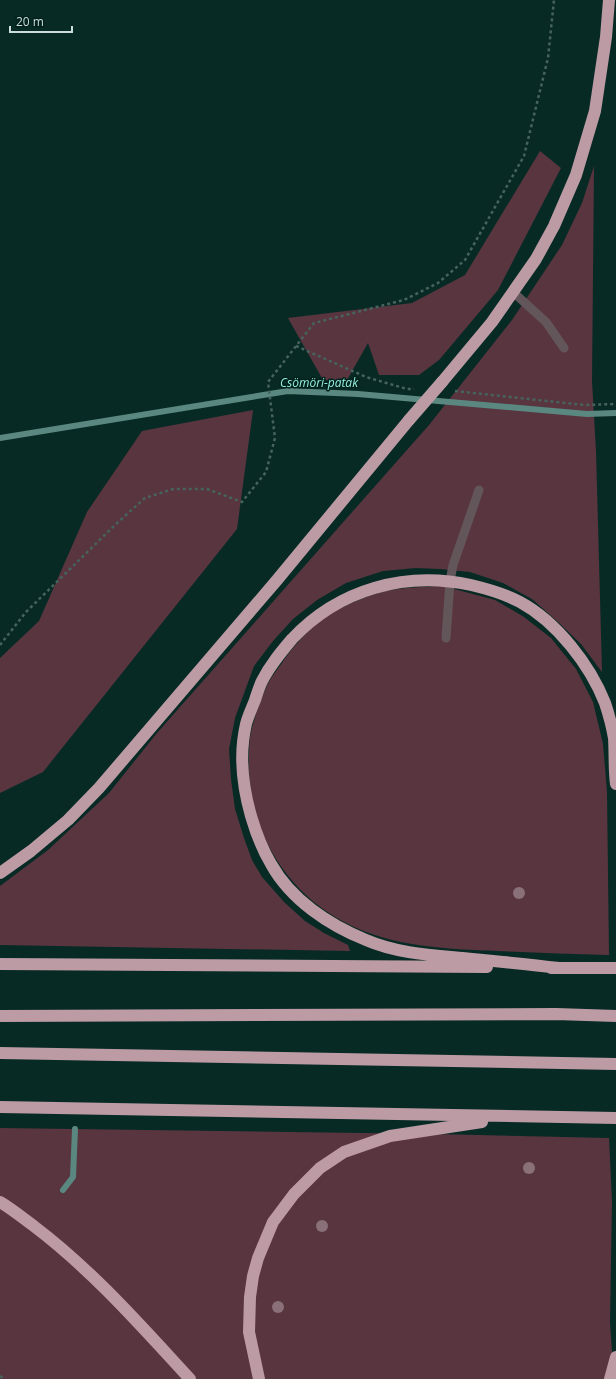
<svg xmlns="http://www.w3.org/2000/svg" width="616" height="1379" viewBox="0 0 616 1379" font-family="'Open Sans',sans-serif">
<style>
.green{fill:#59353f}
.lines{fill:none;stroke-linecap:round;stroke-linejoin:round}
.stream{stroke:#5a8780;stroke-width:6}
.path{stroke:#46635e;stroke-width:2.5;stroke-dasharray:3 3;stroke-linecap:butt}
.lane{stroke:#63565a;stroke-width:9}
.highway{stroke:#bc9ba4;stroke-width:12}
.highway-bridge{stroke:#bc9ba4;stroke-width:12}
.tree{fill:#897079}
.labels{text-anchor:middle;stroke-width:3;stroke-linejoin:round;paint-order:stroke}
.water-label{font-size:12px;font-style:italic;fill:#93efdf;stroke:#00211c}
</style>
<rect width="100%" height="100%" fill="#082a25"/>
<path class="green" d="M540,151l21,17 -63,122 -59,70 -20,15h-40l-11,-32 -21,37h-24l-35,-62 124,-15 53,-28z
M594,166l-2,215 4,70 6,221 -21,-28 -24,-23 -25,-22 -29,-16 -33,-11 -30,-3 -24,-1 -33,3 -37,12 -29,17 -24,19 -20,22 -19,25 -19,52 -6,31 2,30 4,30 9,29 8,22 10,17 22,25 21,19 19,12 24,12 2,6 -350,-6v-59l48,-36 61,-57 48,-60 272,-308 83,-105 50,-75 20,-42z
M253,410l-16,119 -194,243 -43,21v-135l39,-37 48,-109 55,-81z
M443,586l52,14 29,17 27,21 25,31 17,33 10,42 4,48 2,163c-37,-1 -74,-2 -111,-4 -51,-2 -106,-4 -152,-28 -61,-31 -100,-96 -97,-165 0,-8 0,-18 2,-26 3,-13 9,-31 15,-44 4,-10 12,-19 18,-28 12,-17 28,-35 46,-46 16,-9 38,-19 56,-23 19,-4 38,-4 57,-5z
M0,1128l433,6 176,4 3,63 -2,122 4,56h-614z"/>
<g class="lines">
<path class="stream" d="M0,438l288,-47 70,3 229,20 29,-1
M63,1190l10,-13 2,-48"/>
<path class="path" d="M296,346l70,31 41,12h7
M455,391l129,14 32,-1
M0,645l26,-33 89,-87 30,-27 28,-9h34l35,13 24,-30 9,-34 -7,-56 46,-59 90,-23 34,-17 27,-23 59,-104 24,-98 6,-58
M0,1376l4,3"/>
<path class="lane" d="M513,292l33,30 18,26
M446,638l4,-57 3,-16 26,-75"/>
<path class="highway" d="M442,382l50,-60 44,-63 18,-33 22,-51 19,-64 11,-74 3,-37
M0,873l31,-22 37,-31 31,-32 178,-208 132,-160
M0,964l487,3
M551,968h65
M559,968c-32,-4 -65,-7 -97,-10 -33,-3 -66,-5 -96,-18 -37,-15 -75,-40 -95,-76 -9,-15 -15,-31 -20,-48 -8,-28 -12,-62 -5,-92 2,-8 6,-16 9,-24 2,-6 4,-13 7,-19 8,-16 19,-29 30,-42 47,-50 113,-68 179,-54 17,4 34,9 49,17 37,20 70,63 85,101 4,12 7,23 9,35 1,15 0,31 2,46
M0,1016l556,-2 60,2
M0,1053l616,11
M0,1107l616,11
M0,1202c12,7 24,17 35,25 58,44 106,99 155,152
M259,1379l-10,-47 1,-35 3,-21 5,-18 15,-36 21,-28 26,-26 24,-16 46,-16 92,-14
M610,1379l6,-22"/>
<path class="highway-bridge" d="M409,420l33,-38"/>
</g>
<g class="tree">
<circle cx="519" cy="893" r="6"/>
<circle cx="529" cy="1168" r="6"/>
<circle cx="322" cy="1226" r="6"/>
<circle cx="278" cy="1307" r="6"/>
</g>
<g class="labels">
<g class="water-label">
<text x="319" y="387">Csömöri-patak</text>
</g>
</g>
<path d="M10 26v6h62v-6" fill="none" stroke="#ccdedb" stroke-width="2"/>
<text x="16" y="26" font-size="12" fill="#ccdedb" stroke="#00211c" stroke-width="3" paint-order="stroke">20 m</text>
</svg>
